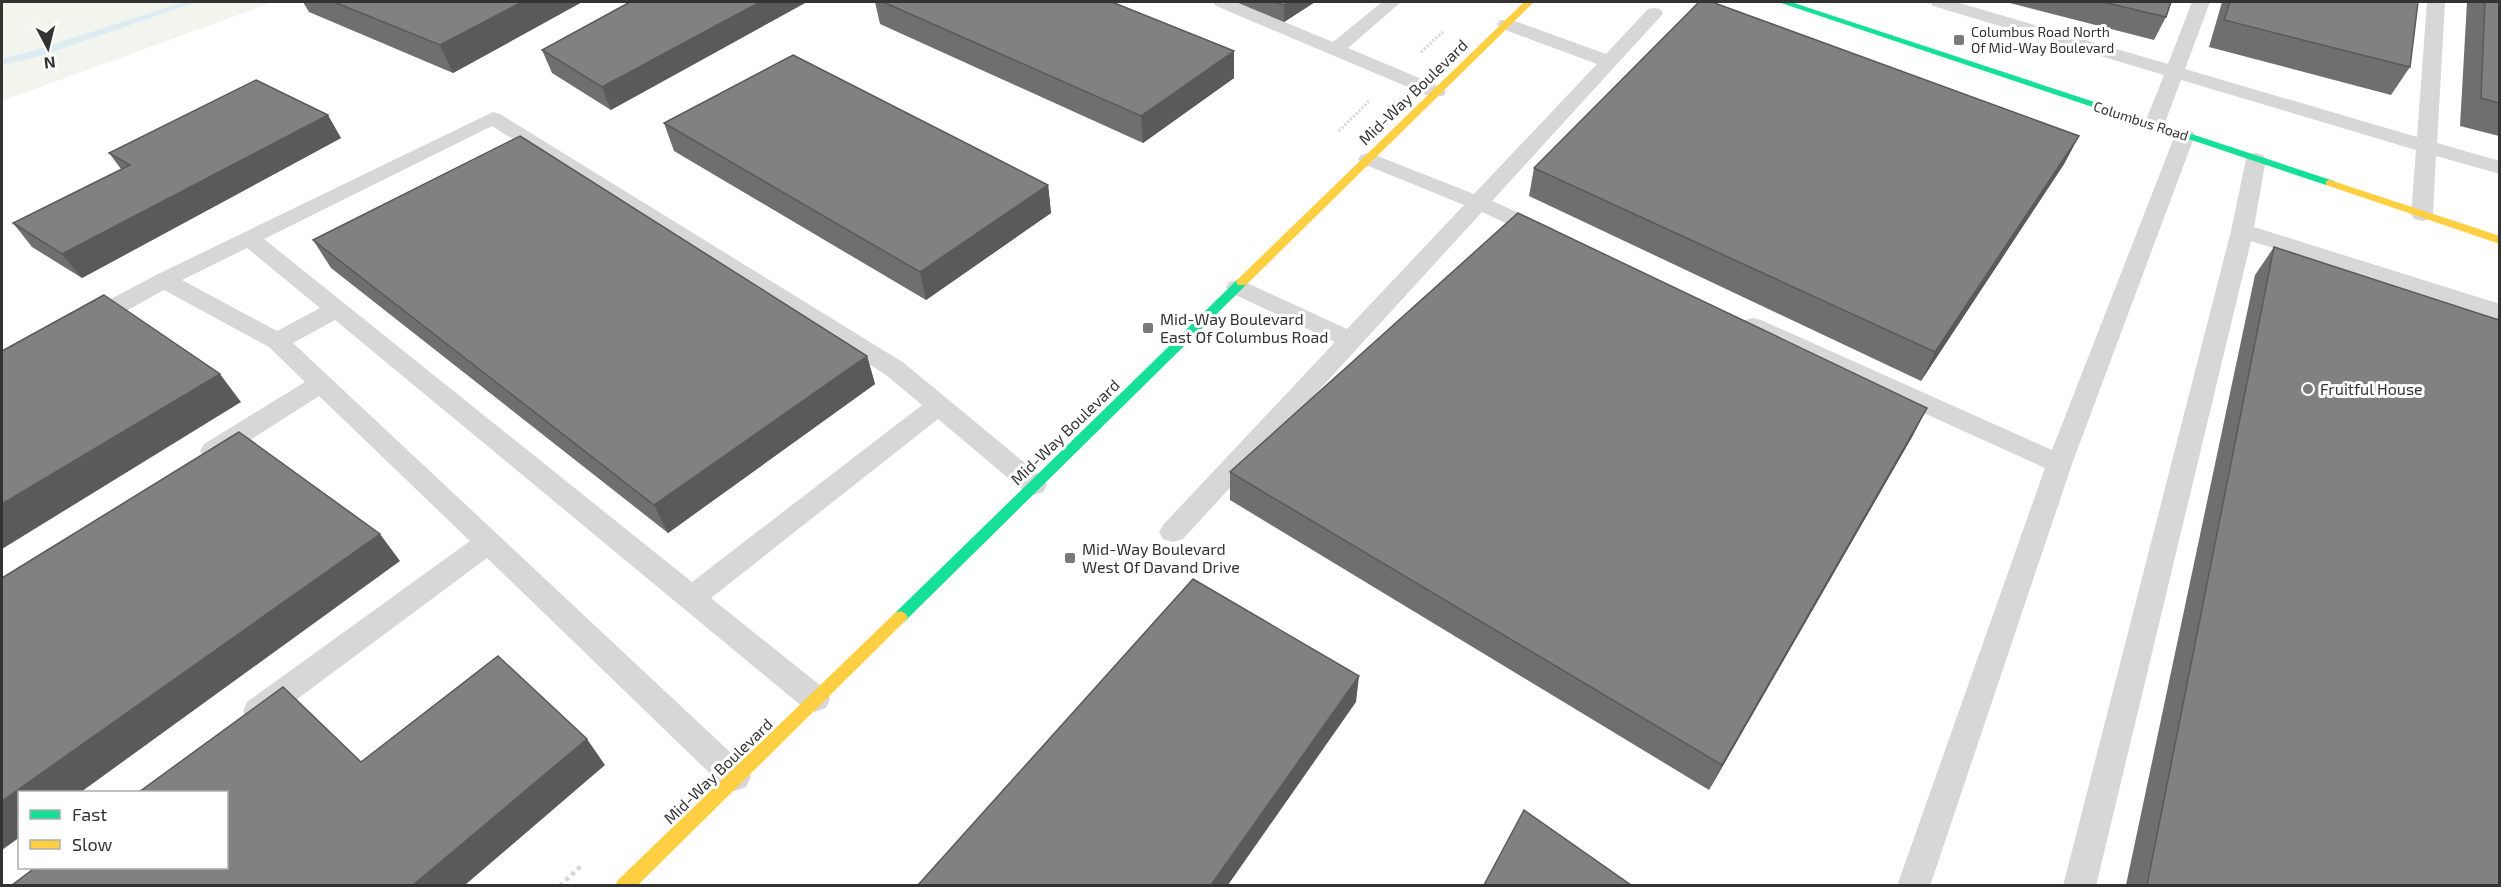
<svg xmlns="http://www.w3.org/2000/svg" width="2501" height="887" viewBox="0 0 2501 887" font-family="'Exo 2',sans-serif">
<style>
.green{fill:#f1f5ed}
.lines{fill:none;stroke-linecap:round;stroke-linejoin:round}
.stream{fill:#ddebf3;fill-rule:evenodd}
.path-far1{stroke:#d6d6d6;stroke-width:3;stroke-dasharray:2 2;stroke-linecap:butt}
.path{stroke:#d6d6d6;stroke-width:4.5;stroke-dasharray:4 4;stroke-linecap:butt}
.lane{fill:#d7d7d7;fill-rule:evenodd}
.fast{fill:#16e098;fill-rule:evenodd}
.slow{fill:#ffcf43;fill-rule:evenodd}
.wall{fill:#6f6f6f}
.shaded-wall{fill:#5a5a5a}
.building{fill:#818181;stroke:#5a5a5a;stroke-width:1.5}
.poi-dot{fill:#7a7a7a;stroke:#fff;stroke-width:2}
.labels{text-anchor:middle;stroke-width:6;stroke-linejoin:round;paint-order:stroke}
.far-poi-label{font-size:14px;fill:#333;stroke:#fff;text-anchor:start}
.far-street-label{font-size:14px;fill:#333;stroke:#fff}
.street-label{font-size:16px;fill:#333;stroke:#fff}
.poi-label{font-size:16px;fill:#333;stroke:#fff;text-anchor:start}
</style>
<rect width="100%" height="100%" fill="#fff"/>
<path class="green" d="M2,2h271l-271,99z"/>
<g class="lines">
<path class="stream" d="M183,2h14l-157,54 -38,9v-6l31,-8z"/>
<path class="path-far1" d="M1421,52l23,-21
M1339,131l31,-31"/>
<path class="path" d="M560,886l22,-21"/>
<path class="lane" d="M1213,2h23l97,40 49,-40h19l-53,46 95,40 3,4 -3,4h-14l-213,-90z
M1930,2h26l212,62 24,-62h18l-25,67 232,68 10,-135h18l-8,141 63,18v13l-64,-18 -3,58 -3,5 -8,2 -8,-2 -3,-5 5,-64 -235,-70 -17,45 -3,4h-14l-3,-4 20,-50 -231,-69z
M1654,8l6,1 3,4 -3,4 -168,184 61,27 3,5 -3,5 -8,2 -8,-2 -55,-26 -299,327 -10,3 -10,-3 -4,-7 4,-7 172,-183 -106,-50 -3,-5 3,-5 8,-2 8,2 102,47 117,-124 -103,-42 -3,-4 3,-4 7,-2 7,2 99,39 123,-130 -97,-36 -3,-4 3,-4h12l94,34 42,-45z
M493,112l7,2 404,249 139,115 4,7 -4,7 -9,3 -9,-3 -87,-73 -227,179 115,92 4,9 -4,9 -11,4 -11,-4 -469,-388 -42,23 453,424 5,10 -5,10 -11,4 -11,-4 -237,-229 -218,162 -11,4 -11,-4 -4,-9 4,-9 223,-161 -151,-145 -97,62 -9,2 -9,-2 -4,-7 4,-7 101,-62 -36,-35 -105,-57 -67,37 -8,2 -8,-2 -4,-6 4,-6 75,-40zM492,126l394,249 36,30 -230,177 -428,-343zM247,248l73,60 -43,23 -95,-51z
M2185,129l7,2 3,4 -123,329 -142,422h-33l148,-418 -300,-136 -4,-6 4,-6 8,-2 8,2 291,130 123,-315 3,-4z
M2256,153l7,2 3,4 -12,68 246,77v16l-249,-79 -155,645h-33l168,-655 15,-72 3,-4z"/>
<path class="fast" d="M1778,2h13l543,179 2,2 -2,2h-8z
M1242,278l6,4 -2,3 -341,336 -5,2 -5,-2 -3,-4 3,-4 343,-334z"/>
<path class="slow" d="M1524,2h10l-288,283h-8l-2,-3 2,-3z
M2330,180l170,56v8l-174,-59v-4z
M900,611l5,2 3,4 -3,4 -268,265h-22l3,-6 277,-267z"/>
</g>
<path class="wall" d="M303,2h279l-129,71 -144,-61z
M630,2l-19,108 -59,-37 -10,-23z
M875,2h237l122,76 -91,65 -263,-119z
M1236,2h79l-31,20z
M2006,2h165l-5,15 -12,23z
M2222,2h196l-8,65 -19,28 -182,-48z
M2467,2h32v134l-39,-10z
M664,123l384,62 3,28 -125,87 -252,-149z
M2079,136l-15,28 -143,217 -392,-185 5,-28z
M341,138l-259,140 -50,-31 -19,-24 108,-54 -12,-16z
M313,240l554,116 8,28 -207,149 -337,-265z
M2274,247l225,638h-373l129,-610z
M1927,408l-15,29 -203,353 -479,-290v-28z"/>
<path class="shaded-wall" d="M522,2h60l-129,71 -13,-28z
M760,2h47l-196,108 -9,-23z
M1290,2h25l-31,20v-17z
M1234,51v27l-91,65 -2,-27z
M328,115l13,23 -259,140 -20,-24z
M2079,136l-15,28 -143,217 14,-29z
M1048,185l3,28 -125,87 -6,-28z
M867,356l8,28 -207,149 -14,-28z
M220,374l21,28 -239,147v-45z
M1927,408l-15,29 -203,353 13,-25z
M380,534l20,27 -319,231h-61v45l-18,13v-49z
M1359,676l-3,26 -128,183h-17z
M587,739l18,26 -140,120h-52z"/>
<path class="building" d="M334,2h188l-82,43z
M630,2h130l-158,85 -60,-37z
M883,2h229l122,49 -93,65z
M1275,2h15l-6,3z
M1699,2h13l367,134 -144,216 -401,-184z
M2103,2h68l-5,15z
M2230,2h188l-8,65 -186,-47z
M2485,2h14v101l-18,-5z
M793,55l255,130 -128,87 -256,-149z
M256,80l72,35 -266,139 -49,-31 117,-58 -21,-12z
M520,136l347,220 -213,149 -341,-265z
M1518,213l409,195 -205,357 -492,-293z
M2274,247l225,73v565h-352z
M104,295l116,79 -218,130v-153z
M239,432l141,102 -378,267v-223z
M1193,579l166,97 -148,209h-293z
M498,656l89,83 -174,146h-401l24,-18h190v-75h-87l144,-105 78,75z
M1524,810l107,75h-147z"/>
<g class="poi-dot">
<rect x="1953" y="34" width="12" height="12" rx="3"/>
<rect x="1142" y="322" width="12" height="12" rx="3"/>
<circle cx="2308" cy="389" r="6"/>
<rect x="1064" y="552" width="12" height="12" rx="3"/>
</g>
<g class="labels">
<g class="far-poi-label">
<text x="1971" y="37">Columbus Road North<tspan x="1971" dy="16">Of Mid-Way Boulevard</tspan></text>
</g>
<g class="far-street-label">
<text transform="translate(2141 121) rotate(18)" y="5">Columbus Road</text>
</g>
<g class="street-label">
<text transform="translate(1413 92) rotate(-44)" y="6">Mid-Way Boulevard</text>
<text transform="translate(1065 432) rotate(-44)" y="6">Mid-Way Boulevard</text>
<text transform="translate(718 771) rotate(-44)" y="6">Mid-Way Boulevard</text>
</g>
<g class="poi-label">
<text x="1160" y="325">Mid-Way Boulevard<tspan x="1160" dy="18">East Of Columbus Road</tspan></text>
<text x="2320" y="395">Fruitful House</text>
<text x="1082" y="555">Mid-Way Boulevard<tspan x="1082" dy="18">West Of Davand Drive</tspan></text>
</g>
</g>
<rect width="2501" height="887" fill="none" stroke="#333333" stroke-width="6"/>
<rect x="18" y="791" width="210" height="78" fill="#ffffff" stroke="#adadad" stroke-width="1.5"/>
<rect x="30" y="810" width="30" height="9" fill="#16e098" stroke="#adadad" stroke-width="1.5"/>
<text x="72" y="821" font-size="18" fill="#333333">Fast</text>
<rect x="30" y="840" width="30" height="9" fill="#ffcf43" stroke="#adadad" stroke-width="1.5"/>
<text x="72" y="851" font-size="18" fill="#333333">Slow</text>
<g transform="translate(48 48) rotate(173)" stroke="#ffffff" stroke-width="4.5" paint-order="stroke">
<path d="M0-4.5L10 22L0 15L-10 22Z" fill="#333333"/>
<text y="-9" font-size="16" font-weight="bold" text-anchor="middle" fill="#333333">N</text>
</g>
</svg>
